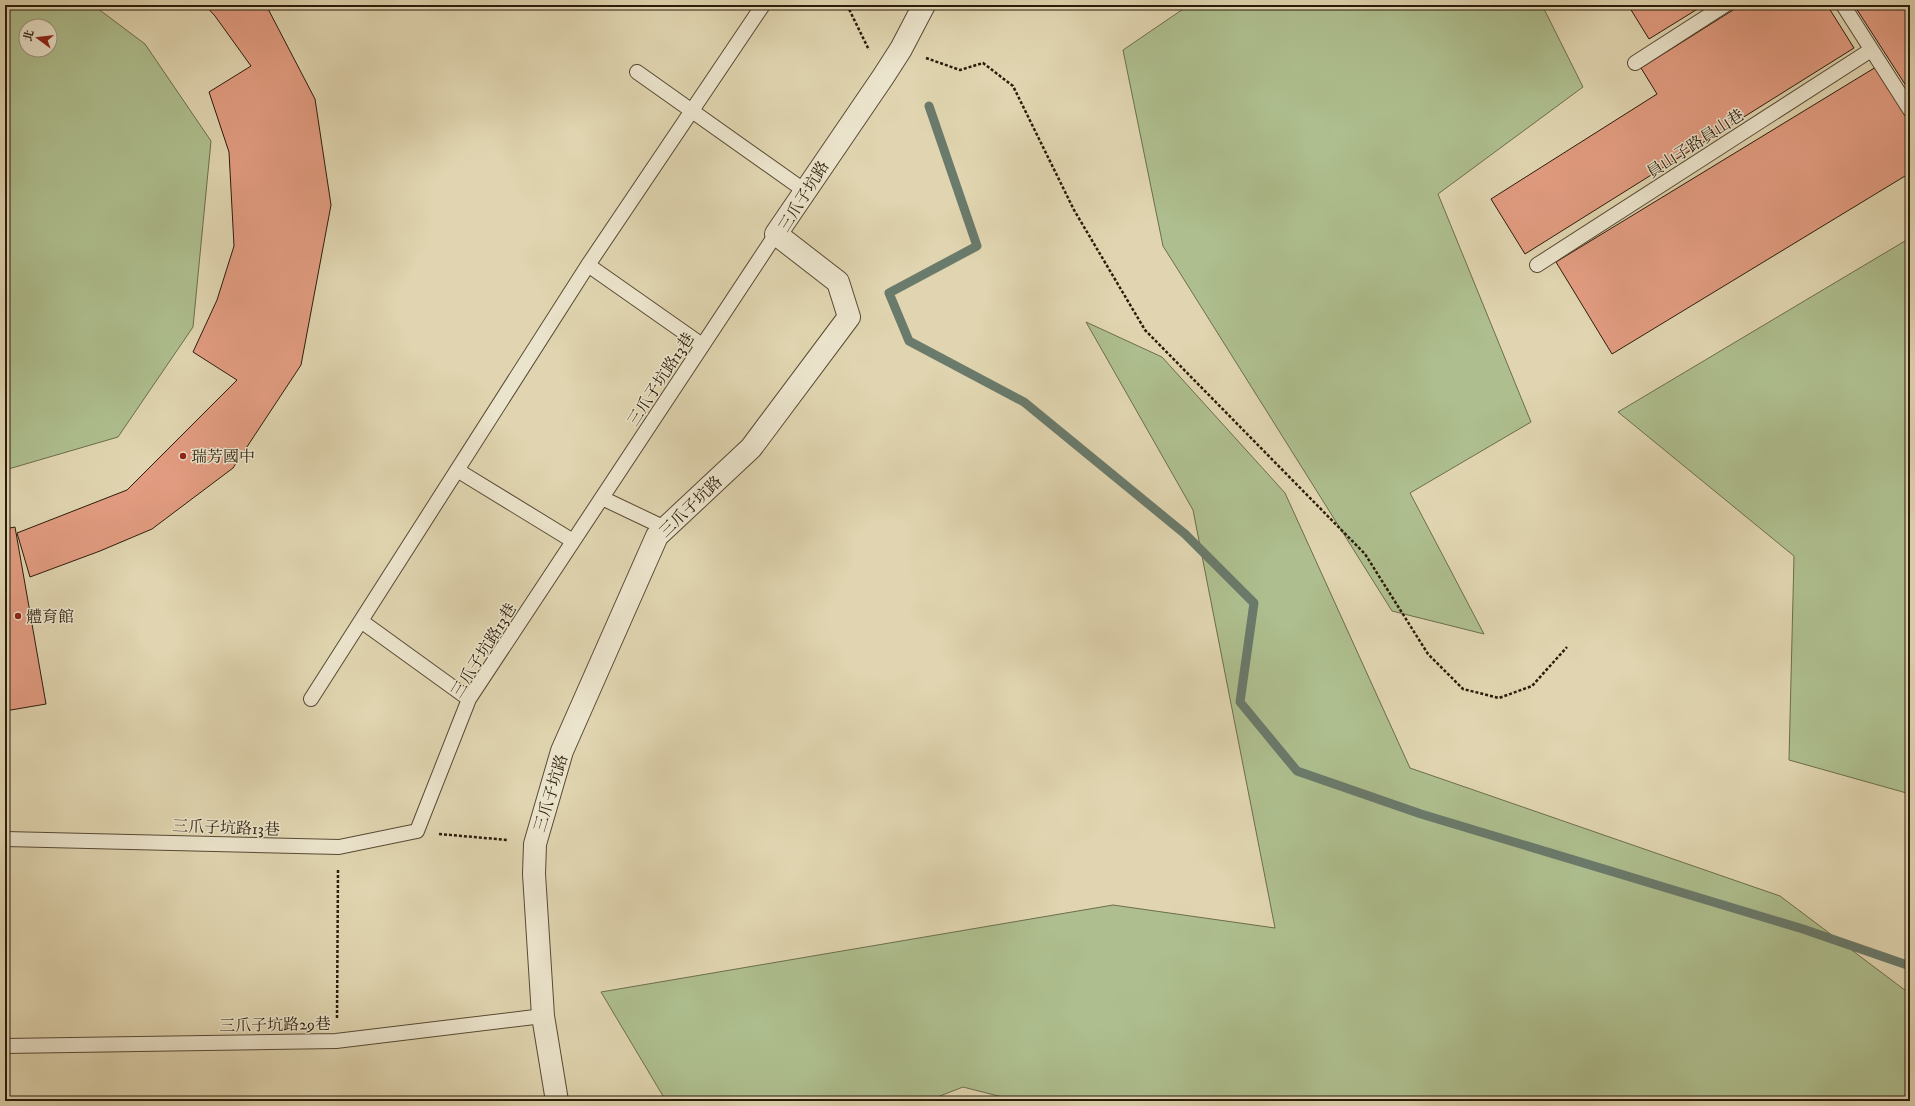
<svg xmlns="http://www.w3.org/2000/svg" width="1915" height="1106" viewBox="0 0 1915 1106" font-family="'IM FELL DW Pica','Noto Serif TC',serif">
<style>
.green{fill:#aebe8e;stroke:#6c6d4c;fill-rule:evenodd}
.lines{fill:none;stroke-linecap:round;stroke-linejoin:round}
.stream{stroke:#6a7a6b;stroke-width:9}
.building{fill:#e29c81;stroke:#2b1c0a}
.lane-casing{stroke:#584a34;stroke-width:16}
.street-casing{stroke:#584a34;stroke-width:24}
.path{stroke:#2b1c0a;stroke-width:2.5;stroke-dasharray:3 2;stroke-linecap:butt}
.lane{stroke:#ebe4cc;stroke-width:14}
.street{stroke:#ebe4cc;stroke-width:22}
.poi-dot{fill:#8f2418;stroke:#ebe4cc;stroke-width:1.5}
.labels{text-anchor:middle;stroke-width:3;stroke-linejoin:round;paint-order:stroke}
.street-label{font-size:16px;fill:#2b1c0a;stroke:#ebe4cc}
.poi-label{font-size:16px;fill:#2b1c0a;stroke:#ebe4cc;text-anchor:start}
</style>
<rect width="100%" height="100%" fill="#e0d5b0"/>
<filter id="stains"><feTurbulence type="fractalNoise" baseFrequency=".005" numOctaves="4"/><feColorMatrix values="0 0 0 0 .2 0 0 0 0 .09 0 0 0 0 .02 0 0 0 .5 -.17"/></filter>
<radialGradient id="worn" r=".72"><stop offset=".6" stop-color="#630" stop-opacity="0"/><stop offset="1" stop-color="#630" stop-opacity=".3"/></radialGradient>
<path class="green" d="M5,5h88l52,39 66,97 -18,186 -75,110 -113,33zM26,26h24v24h-24z
M1189,5h353l41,82 -145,107 93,228 -121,71 74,141 -92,-23 -229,-365 -40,-196z
M1910,238v556l-121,-34 5,-204 -176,-144z
M1086,322l76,35 123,136 125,275 370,128 130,98v107h-892l-55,-14 -36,14h-261l-65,-109 512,-87 162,23 -82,-418z"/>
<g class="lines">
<path class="stream" d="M929,106l48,140 -88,47 20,48 115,61 161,132 69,69 -14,99 57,69 124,43 382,115 107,37"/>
</g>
<path class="building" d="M205,5h61l49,94 16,106 -30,160 -68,103 -81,61 -52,22 -70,26 -13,-44 110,-43 110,-110 -44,-28 24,-52 17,-54 -5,-94 -20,-60 42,-26 -36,-50z
M1628,5h76l-55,34z
M1741,5h86l27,43 -329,206 -34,-55 166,-105 -16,-26z
M1854,5h56v87z
M1876,67l34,57v49l-298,181 -56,-92z
M15,527l31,177 -41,7v-182z"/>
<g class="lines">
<g class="lane-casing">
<path id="lane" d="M1843,5l67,105
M1635,63l90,-58
M637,72l168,119
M588,265l114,80
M1537,265l334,-215
M457,470l116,71
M602,498l63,30
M361,621l108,78
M311,699l277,-434 175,-260
M5,839l334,8 78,-16 52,-132 307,-465
M5,1046l331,-5 207,-25"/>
</g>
<g class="street-casing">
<path id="street" d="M557,1101l-14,-85 -9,-142 1,-30 27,-93 95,-215 94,-88 98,-131 -11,-35 -62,-48 107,-157 18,-28 23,-44"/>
</g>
<path class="path" d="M847,5l22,45
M926,58l34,12 23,-7 30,23 61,124 71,120 220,224 63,100 35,35 36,9 33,-12 35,-39
M439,834l69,6
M337,1018l1,-149"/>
<use href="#lane" class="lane"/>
<use href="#street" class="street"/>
</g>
<g class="poi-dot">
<circle cx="183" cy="456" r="4"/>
<circle cx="18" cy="616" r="4"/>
</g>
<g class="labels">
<g class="street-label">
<text transform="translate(1695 143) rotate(-33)" y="6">員山子路員山巷</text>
<text transform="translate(803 196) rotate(-58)" y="6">三爪子坑路</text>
<text transform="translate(660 379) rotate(-57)" y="6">三爪子坑路13巷</text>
<text transform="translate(690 506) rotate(-44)" y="6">三爪子坑路</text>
<text transform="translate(483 650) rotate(-58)" y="6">三爪子坑路13巷</text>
<text transform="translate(550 793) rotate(-73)" y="6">三爪子坑路</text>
<text transform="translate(226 827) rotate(2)" y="6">三爪子坑路13巷</text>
<text transform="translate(275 1024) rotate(-1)" y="6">三爪子坑路29巷</text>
</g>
<g class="poi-label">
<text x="191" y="462">瑞芳國中</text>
<text x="26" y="622">體育館</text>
</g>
</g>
<rect width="1915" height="1106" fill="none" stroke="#e0d5b0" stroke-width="20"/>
<rect x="6" y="6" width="1903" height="1094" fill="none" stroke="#2b1c0a" stroke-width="2"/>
<rect x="10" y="10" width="1895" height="1086" fill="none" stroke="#2b1c0a"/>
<g transform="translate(38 38) rotate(285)"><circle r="19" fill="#ebe4cc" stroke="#9e947e"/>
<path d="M0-3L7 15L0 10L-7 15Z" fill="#8f2418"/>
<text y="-6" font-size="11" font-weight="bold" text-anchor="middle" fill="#2b1c0a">北</text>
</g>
<rect width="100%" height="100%" filter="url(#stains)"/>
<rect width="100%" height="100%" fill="url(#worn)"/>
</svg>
